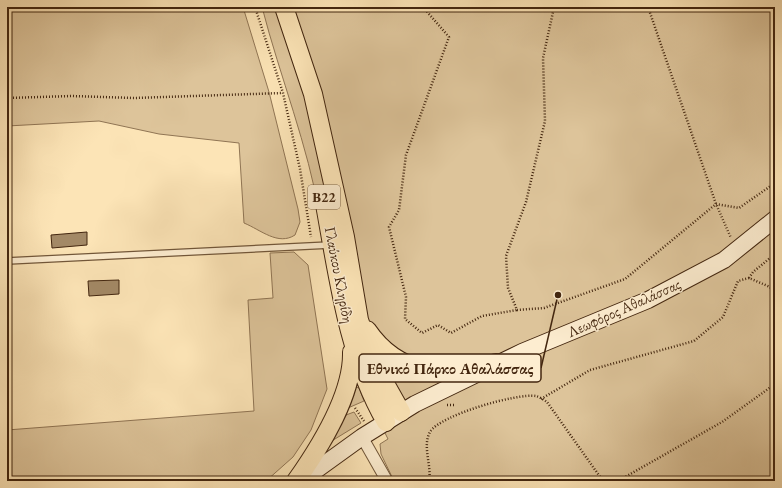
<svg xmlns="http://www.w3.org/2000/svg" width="782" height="488" viewBox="0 0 782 488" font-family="'EB Garamond',serif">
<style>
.green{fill:#ddc49a;stroke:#907554}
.building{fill:#a38966;stroke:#43260f}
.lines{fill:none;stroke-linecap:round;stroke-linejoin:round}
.service-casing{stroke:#715639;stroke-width:8}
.minor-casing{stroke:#715639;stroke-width:13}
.secondary-casing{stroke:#43260f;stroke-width:18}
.primary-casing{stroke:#43260f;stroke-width:20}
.path{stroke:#43260f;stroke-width:2.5;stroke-dasharray:1 2;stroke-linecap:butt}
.service{stroke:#fdedd0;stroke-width:5.5}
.minor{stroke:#fdedd0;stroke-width:11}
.secondary{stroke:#fdedd0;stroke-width:16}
.primary{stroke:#fce4b6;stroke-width:18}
.labels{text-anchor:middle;stroke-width:3;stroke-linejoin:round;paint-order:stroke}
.shield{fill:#fdedd0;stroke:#7b6249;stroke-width:1}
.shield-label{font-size:14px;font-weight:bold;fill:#43260f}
.street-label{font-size:15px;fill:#43260f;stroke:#fdedd0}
.leader{fill:none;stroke:#43260f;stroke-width:1.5}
.callout-dot{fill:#43260f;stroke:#fdedd0;stroke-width:1.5}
.callout{fill:#fdedd0;stroke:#43260f;stroke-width:1.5}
.callout-label{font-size:16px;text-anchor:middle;font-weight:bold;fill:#43260f}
</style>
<rect width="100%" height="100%" fill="#fce4b6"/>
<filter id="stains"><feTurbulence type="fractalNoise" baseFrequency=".005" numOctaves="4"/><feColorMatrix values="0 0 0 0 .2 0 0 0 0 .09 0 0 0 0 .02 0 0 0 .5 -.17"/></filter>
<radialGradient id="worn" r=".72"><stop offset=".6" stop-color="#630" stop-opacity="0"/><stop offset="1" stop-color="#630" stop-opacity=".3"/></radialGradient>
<path class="green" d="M7,7h236l26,85 29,117 2,13 -5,13c-17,11 -34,-5 -51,-12l-5,-80 -80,-9 -60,-13 -92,5z
M262,7h513v474h-381l-13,-27 -1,-10 8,-5 -9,-18 -59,-204c-12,-72 -40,-140 -58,-210z
M294,252l14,13 19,124 -16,41 -18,27 -27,24h-259v-51l247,-19 -6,-111 25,-2 -3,-45z
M356,387l3,1 5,13 -16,7z
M354,412l7,11 -31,19 12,-28 4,1z"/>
<path class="building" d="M87,232v13l-35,3 -1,-13z
M119,280v14l-30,2 -1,-15z"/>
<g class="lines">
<g class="service-casing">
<path id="service" d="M7,261l323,-16"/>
</g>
<g class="minor-casing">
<path id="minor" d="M362,437l25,44"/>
</g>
<g class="secondary-casing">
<path id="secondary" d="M301,481l61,-44 53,-33 107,-52 126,-52 76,-40 51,-41"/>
</g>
<g class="primary-casing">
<path id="primary" d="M284,7l29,87 32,143 14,83 15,44 27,48
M324,199c14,76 23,155 62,223
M367,330c32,47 79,48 129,33
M296,481c24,-34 57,-86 56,-129"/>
</g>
<path class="path" d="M255,7l28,86 17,76 11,68
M423,7l26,30 -43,118 -7,55 -10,17 17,70 -1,22 17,14 16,-8 13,8 31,-17 35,-6
M551,7l2,5 -10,46 2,63 -19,81 -20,54 2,32 9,22 27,-2 81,-29 91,-75 23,4 36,-25
M648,7l68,197 15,34
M7,98l65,-2 62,2 149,-5
M749,278l4,-6 22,-18
M541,399l49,-29 104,-29 29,-24 15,-36 11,-3 21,9 5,6
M447,405h8
M355,408l9,13
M429,481c3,-15 -7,-35 1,-49 10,-17 87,-39 106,-36 4,1 8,4 11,6l56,79
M618,481l104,-59 53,-38"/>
<use href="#service" class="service"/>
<use href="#minor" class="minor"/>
<use href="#secondary" class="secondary"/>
<use href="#primary" class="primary"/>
</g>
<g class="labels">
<rect class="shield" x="308" y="185" width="32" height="24" rx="3"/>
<g class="shield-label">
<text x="324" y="202">B22</text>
</g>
<g class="street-label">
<text transform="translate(339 275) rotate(79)" y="5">Γλαύκου Κληρίδη</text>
<text transform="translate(624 308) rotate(-24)" y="5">Λεωφόρος Αθαλάσσας</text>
</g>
</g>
<path class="leader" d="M558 295L541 368"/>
<circle class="callout-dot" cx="558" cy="295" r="4"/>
<rect class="callout" x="359" y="354" width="182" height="28" rx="4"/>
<g class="callout-label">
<text x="450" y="374">Εθνικό Πάρκο Αθαλάσσας</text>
</g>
<rect width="782" height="488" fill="none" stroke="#fce4b6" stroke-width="24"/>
<rect x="8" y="8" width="766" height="472" fill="none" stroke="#43260f" stroke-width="2"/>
<rect x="12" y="12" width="758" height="464" fill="none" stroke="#43260f"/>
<rect width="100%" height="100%" filter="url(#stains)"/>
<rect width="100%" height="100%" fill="url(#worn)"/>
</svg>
